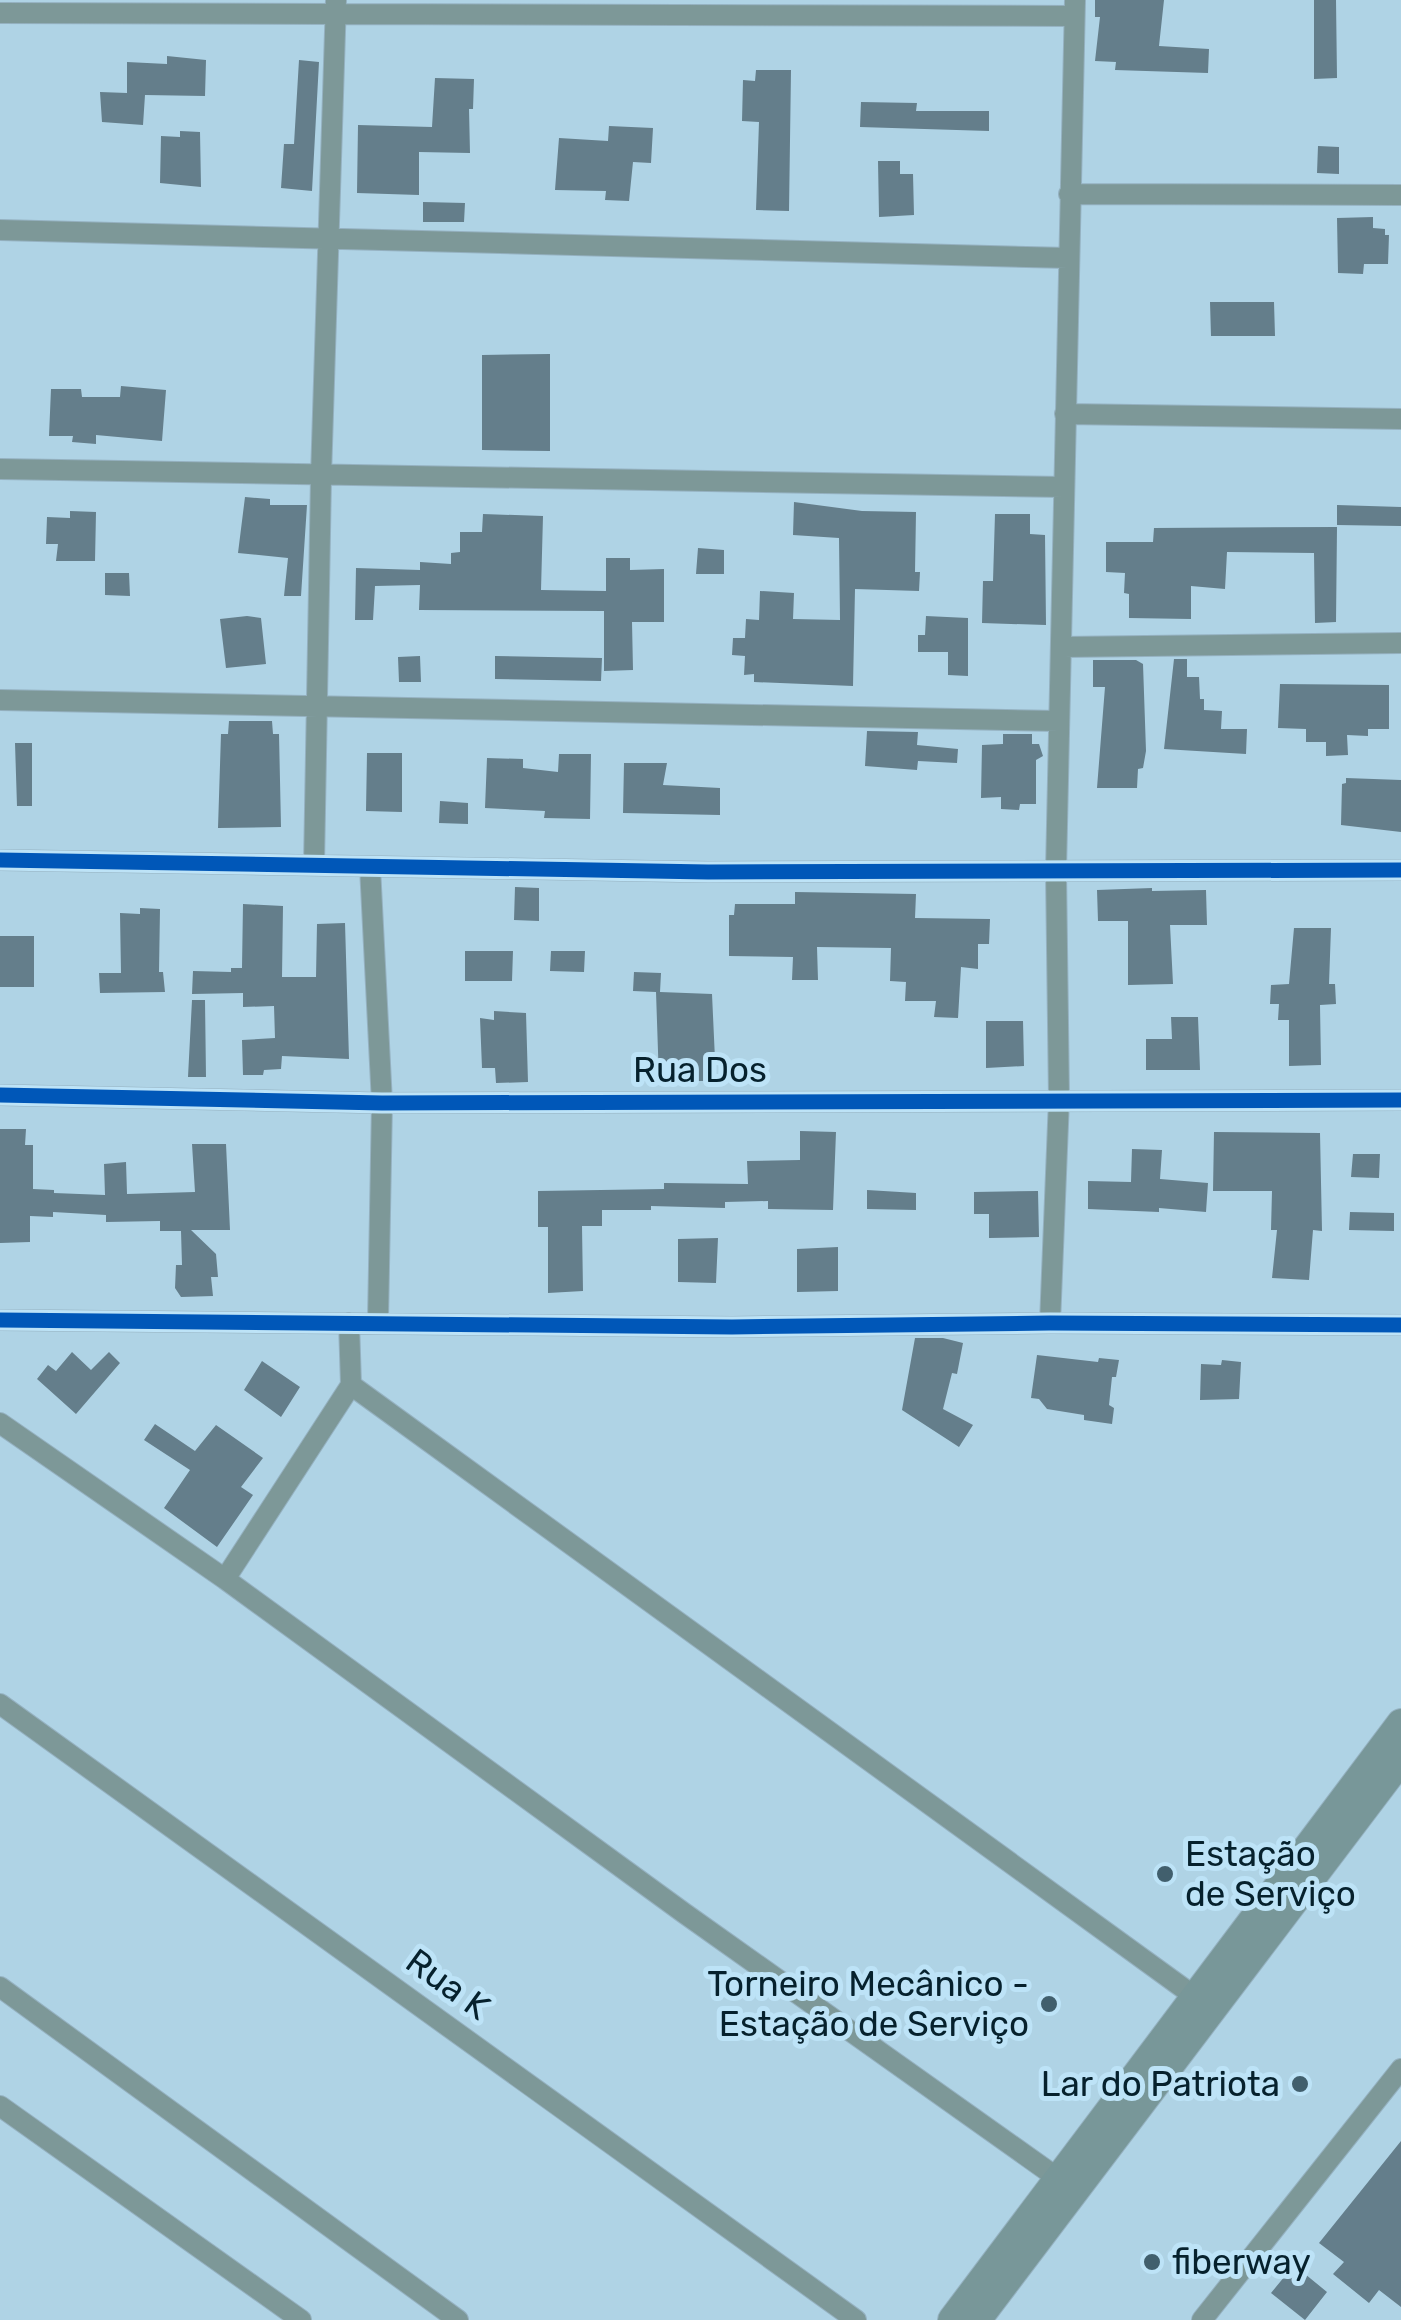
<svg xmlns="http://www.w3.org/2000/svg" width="1401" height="2320" viewBox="0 0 1401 2320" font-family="Rubik,sans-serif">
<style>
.building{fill:#647e8b}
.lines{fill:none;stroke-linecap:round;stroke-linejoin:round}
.street-casing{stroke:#95b1c0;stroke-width:22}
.secondary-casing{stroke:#95b1c0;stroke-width:30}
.street{stroke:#7d9898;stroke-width:20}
.secondary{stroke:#789799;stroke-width:28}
.cycleway-casing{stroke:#bde3f7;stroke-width:21}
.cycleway{stroke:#0057b8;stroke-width:15}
.poi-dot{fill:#415f6d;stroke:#bde3f7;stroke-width:4}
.labels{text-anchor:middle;stroke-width:10;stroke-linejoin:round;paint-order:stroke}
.street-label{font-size:35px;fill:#06212d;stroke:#bde3f7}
.poi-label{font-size:35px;fill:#06212d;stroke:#bde3f7;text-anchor:start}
</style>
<rect width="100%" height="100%" fill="#afd3e5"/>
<path class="building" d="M1095,0h69l-5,46 50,3 -1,24 -93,-3 1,-8 -21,-1 5,-44h-5z
M1314,0h22l1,78 -23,1z
M167,56l39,4 -1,36 -60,-1 -2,30 -41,-3 -2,-30 27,1v-31l40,2z
M299,60l20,2 -7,129 -31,-3 3,-44h10z
M756,70h35l-2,141 -33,-1 3,-88 -17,-1 1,-41 12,1z
M435,78l39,1 -1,30h-4l1,44 -51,-1v43l-62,-2 1,-68 74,2z
M861,102l56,1 -1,8h73v20l-129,-4z
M609,126l44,2 -2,35 -18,-1 -4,39 -24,-1 1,-9 -51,-1 4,-52 49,3z
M180,131l20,1 1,55 -41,-4 1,-47 19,1z
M1318,146l21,1v27l-22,-1z
M878,161h22v13h13l1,41 -35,2z
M423,202l42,1 -1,19h-41z
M1373,217v11l12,1v6h4l-1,29h-24l-1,10 -25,-1 -1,-55z
M1210,302h64l1,34h-64z
M550,354v97l-68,-1v-95z
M121,386l45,4 -4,51 -66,-6v9l-24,-2 1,-6h-24l2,-47h30l1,8h38z
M245,497l25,2v6h37l-6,91h-17l4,-38 -50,-5z
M794,502l68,9 54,1 -1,60h5l-1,19 -64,-2 -2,97 -99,-4v-8l-10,1 1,-19 -13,-1 1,-17h12l1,-19 13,1 1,-29 34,2 -1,26 47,1 -1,-82 -46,-3z
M1337,505l64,2v19l-64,-1z
M70,511l26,1 -1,49h-39l2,-17h-12l1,-27 23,1z
M483,514l60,2 -2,74 65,1v-33h24v12l34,-1v53h-32l1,48 -29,1v-60l-185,-1 1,-25 -45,1 -2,34h-18l1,-52 64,2v-8l31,2v-11l9,-1v-20h22z
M995,514h35v20l15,1 1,90 -64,-2 1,-42h10z
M1337,527l-1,95 -21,1 -1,-70 -87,-1 -2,37 -34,-3v33l-62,-1v-24l-5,-1 1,-20 -19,-1v-30h47l1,-14z
M698,548l26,2v24h-28z
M105,573h24l1,23 -25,-1z
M247,616l14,2 5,46 -40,4 -6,-49z
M926,616l42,2v58l-20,-1v-23h-30v-17h7z
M420,656l1,26h-22l-1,-25z
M495,656l107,2 -1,23 -106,-2z
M1174,659h13v18h12l1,22h4v11l18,1 -1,18h26l-1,25 -82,-5z
M1093,660h43l7,4 3,87 -3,17 -5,1 -1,19h-40l8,-101h-12z
M1280,684l109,1v44h-21v7l-21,-1 1,20 -22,1v-14h-20v-13l-28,-1z
M229,721h43l1,13h6l2,93 -63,1 3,-94h7z
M867,731l51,1 -1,13 41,4 -1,14 -39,-2 -1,9 -52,-4z
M1003,734h29v10h7l4,12 -7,4v44h-16l-1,6 -18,-1v-12l-20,1 1,-53 21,-1z
M15,743h17v63h-15z
M367,753h35v59l-36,-1z
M559,754h32l-1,65 -46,-1 1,-7 -60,-3 2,-50 36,1v9l35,4z
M624,763h43l-4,22 57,3v27l-97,-2z
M1346,778l55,2v52l-60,-7 1,-41 4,-1z
M440,801l28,2v21l-29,-1z
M515,887l24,1v33l-25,-1z
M1152,888v3l54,-1 1,35h-37l3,59 -45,1v-64h-30l-1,-31z
M795,892l121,2 -1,24 75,1 -1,25h-11v25l-17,-2 -3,51 -24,-1 2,-16h-31l1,-19 -16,-1 1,-33 -74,-1 1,33h-26l1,-23 -64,-1v-41h5l1,-11h60z
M243,904l40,2 -1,71h34l1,-53 28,-1 4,136 -67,-3 -1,13 -17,1 -1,5h-20l-1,-35 33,-2 -1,-32 -31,1v-14l-51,1 1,-23 38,1v-4h11z
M140,908l20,1 -1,63h4l2,20 -65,1 -1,-20h22l-1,-60 20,1z
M1294,928h37l-2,56h6l1,20 -16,1 1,60 -32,1v-46h-11l1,-16h-9l1,-19 18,-1z
M0,936h34v51h-34z
M465,951h48l-1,30h-47z
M551,951h34l-1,21 -34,-1z
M634,972l27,1 -1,19 52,2 4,87h-57l-3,-89 -23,-1z
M192,1000h13l1,77h-18z
M494,1011l32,2 2,69 -32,1 -1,-15h-13l-2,-50 14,2z
M1171,1017h27l2,53h-54v-31h26z
M986,1021h37l1,45 -38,2z
M0,1129h26l-1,16h8v44l21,1v3l51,2 -1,-31 22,-2 1,32 68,-2 -3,-48h34l4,86h-39l25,24 2,23h-7l2,19 -32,1 -6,-9 1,-23h6l-1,-34h-21v-10l-54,1v-7l-53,-3v5l-23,-1v26l-30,1z
M800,1131l36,1 -3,78 -65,-1v-8l-43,1v6l-74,-2v4h-49v16h-20l1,65 -35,2v-66h-10v-36l126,-2v-6l84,1 -1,-23 53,-1z
M1214,1132l106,1 2,98 -9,-1 -4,50 -37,-2 5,-48h-6l1,-39h-59z
M1132,1149l30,1 -2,29 48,4 -2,29 -47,-4v4l-71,-3v-28l43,1z
M1353,1154h27l-1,24 -28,-1z
M867,1190l49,3v17l-49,-1z
M1038,1191l1,46 -50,1v-24h-15v-22z
M1350,1212l44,1v18l-45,-1z
M718,1238l-2,45 -38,-1v-43z
M838,1247v44l-41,1v-43z
M915,1338h28l20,5 -6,31 -5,-1 -9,36 30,16 -14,22 -57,-37z
M72,1352l19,18 18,-18 11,11 -44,51 -39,-35 11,-14 8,6z
M1037,1355l61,7 1,-4 20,2 -3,17h-4l-3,28 5,3 -2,16 -28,-4v-5l-37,-6 -8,-10 -8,-1z
M1222,1360l19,2 -2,37 -39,1 1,-36 20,1z
M262,1361l38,26 -19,30 -37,-27z
M155,1424l40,27 21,-26 47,33 -22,29 12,8 -36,52 -53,-39 26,-38 -46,-30z
M1401,2141v166l-22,-17 -10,13 -36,-29 11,-12 -25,-19z
M1294,2265l33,27 -22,28 -34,-27z"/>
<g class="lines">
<g class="street-casing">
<path id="street" d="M0,13l1074,3
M1069,194l332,1
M0,230l1068,28
M1065,414l336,5
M0,469l1063,18
M1062,647l339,-4
M0,700l1059,21
M0,860l708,12 693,-2
M314,865l7,-388 15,-477
M370,867l12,236 -4,218
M0,1095l382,8 1019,-3
M0,1320l732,7 318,-4 351,2
M349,1323l2,62 843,611
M1050,1323l9,-224 -3,-228 19,-871
M0,1423l225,156 459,334 372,264
M225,1579l126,-194
M0,1704l856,616
M0,1987l458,333
M0,2106l301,214
M1202,2320l199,-251"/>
</g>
<g class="secondary-casing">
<path id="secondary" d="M952,2320l449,-597
M977,2320l424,-560"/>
</g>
<use href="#street" class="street"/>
<use href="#secondary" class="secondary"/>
<g class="cycleway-casing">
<path id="cycleway" d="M0,860l708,12 693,-2
M0,1095l382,8 1019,-3
M0,1320l732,7 318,-4 351,2"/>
</g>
<use href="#cycleway" class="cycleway"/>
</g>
<g class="poi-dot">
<circle cx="1165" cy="1874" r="10"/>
<circle cx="1049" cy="2004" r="10"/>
<circle cx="1300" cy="2084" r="10"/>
<circle cx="1152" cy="2262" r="10"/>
</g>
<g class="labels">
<g class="street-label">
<text x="700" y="1082">Rua Dos</text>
<text transform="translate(448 1984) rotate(36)" y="12">Rua K</text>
</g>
<g class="poi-label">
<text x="1185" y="1866">Estação<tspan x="1185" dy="40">de Serviço</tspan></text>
<text x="1029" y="1996" text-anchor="end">Torneiro Mecânico -<tspan x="1029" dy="40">Estação de Serviço</tspan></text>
<text x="1280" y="2096" text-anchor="end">Lar do Patriota</text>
<text x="1172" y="2274">fiberway</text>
</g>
</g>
</svg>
